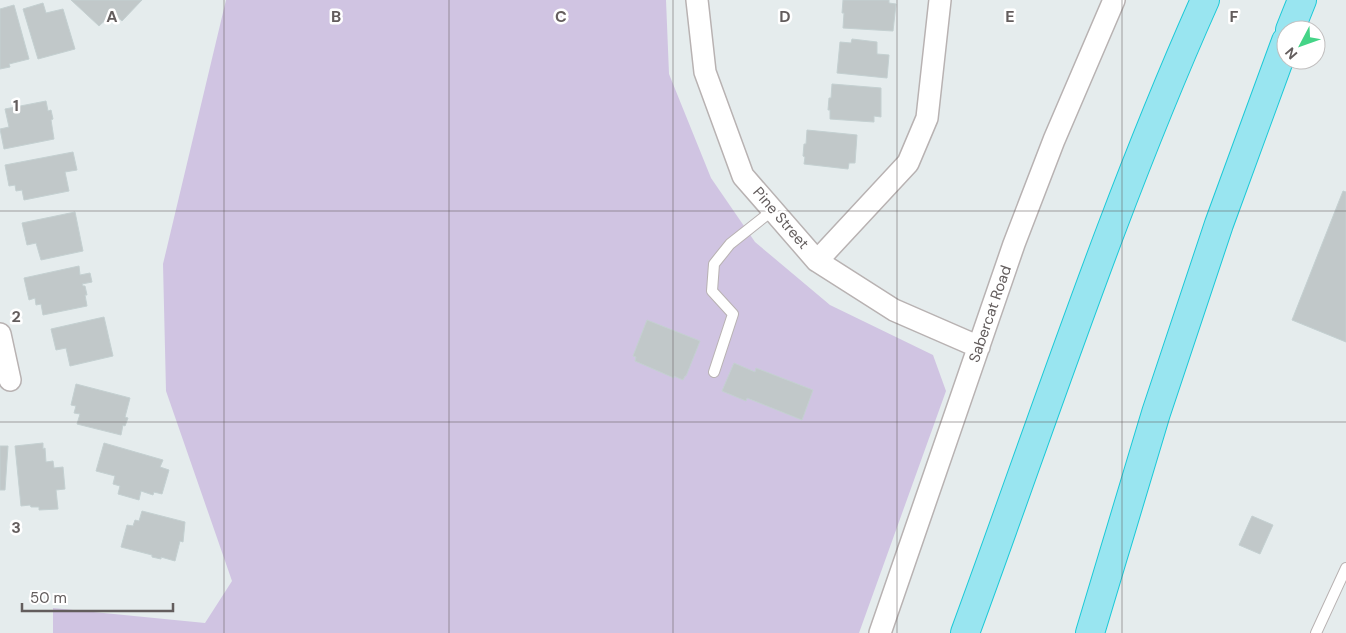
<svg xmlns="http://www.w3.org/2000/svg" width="1346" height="633" viewBox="0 0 1346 633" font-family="'DM Sans',sans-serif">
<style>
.green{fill:#d0c4e2}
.building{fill:#c1c8c9;stroke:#c4d0d1}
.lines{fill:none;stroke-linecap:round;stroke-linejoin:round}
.lane-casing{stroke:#b8b2b2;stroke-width:12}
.street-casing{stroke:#b8b2b2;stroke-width:24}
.highway-casing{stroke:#1cc9d7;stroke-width:30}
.lane{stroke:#fff;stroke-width:10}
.street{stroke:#fff;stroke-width:21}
.highway{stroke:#99e5f0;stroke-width:28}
.grid{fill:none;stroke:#635d5d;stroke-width:1;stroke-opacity:0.55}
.labels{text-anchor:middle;stroke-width:5;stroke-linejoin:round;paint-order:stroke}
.street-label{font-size:15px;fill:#635d5d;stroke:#fff}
.grid-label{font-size:16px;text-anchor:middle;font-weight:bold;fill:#635d5d;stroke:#fff;stroke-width:5;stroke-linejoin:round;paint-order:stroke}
</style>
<rect width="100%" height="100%" fill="#e5eced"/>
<path class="green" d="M226,0h440l3,74 42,104 44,64 75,63 103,50 13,36 -87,242h-806v-25l152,15 27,-42 -66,-190 -3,-127z"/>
<path class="building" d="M71,0h71l-20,21 -9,-8 -14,13z
M843,0h46v3l7,1 -3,27 -50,-3 1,-15h-2z
M43,3l3,10 17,-4 12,40 -37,10 -15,-50z
M14,5l15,54 -20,5 1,3 -10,2v-60z
M852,39l25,3v12l12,1 -2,23 -50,-5 3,-31 11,1z
M832,84l49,4v29l-7,-1v6l-44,-3v-9h-2l1,-12h2z
M46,101l2,10 3,-1 2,9 -2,1 3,19 -50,10 -4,-20 9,-2 -4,-18z
M807,130l50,5 -2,28h-6l-1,6 -44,-5 1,-7 -2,-1 1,-12h2z
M73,152l4,18 -12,2 4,19 -45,9 -2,-10 -6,1 -1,-6 -6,1 -4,-21z
M1343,191l3,1v150l-54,-22z
M75,212l8,39 -42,9 -5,-17 -9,2 -5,-22z
M79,266l1,9 10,-2 2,9 -10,2 1,2h2l2,9h-2l2,11 -44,9 -2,-11 -5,1 -1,-7 -6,2 -5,-22z
M104,317l9,39 -43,10 -4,-18 -10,2 -5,-21z
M647,320l53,21 -14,35h-1l-2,4 -9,-4v2l-39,-17 1,-4 -3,-1z
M734,363l21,9 1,-4 57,22 -11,30 -55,-22 -1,3 -24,-10z
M76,384l54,14 -5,19 3,1 -3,8 -2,-1 -2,10 -44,-11 3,-10 -6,-1 2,-7 -5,-1z
M43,443v6l2,-1 1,14 7,-1 1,7 9,-1 2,22 -9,1 2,19 -19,1v-3h-8l-1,-2 -9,1 -6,-60z
M104,443l59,17 -3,7 9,3 -7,24 -8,-2 -1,3 -12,-4 -2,9 -21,-6 2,-8 -7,-2 2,-8 -19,-5z
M0,446h8l-3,44h-5z
M142,511l43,11 -2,20 -3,-1 -5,20 -14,-4v2l-9,-2v-2l-31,-8 6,-22 6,1 2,-6 4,1z
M1252,516l21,9 -13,29 -21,-9z"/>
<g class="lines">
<g class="lane-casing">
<path id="lane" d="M714,372l19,-58 -21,-23 2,-27 16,-20 43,-34
M1316,633l30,-65"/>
</g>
<g class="street-casing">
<path id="street" d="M697,0l8,72 38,104 74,85 77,49 85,37
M817,261l91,-98 19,-45 13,-118
M0,334l10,46
M880,633l134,-389 40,-104 60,-140"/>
</g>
<g class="highway-casing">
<path id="highway" d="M1290,30l12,-30
M965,633c78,-212 148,-427 240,-633
M1090,633l66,-220 63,-189 67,-183"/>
</g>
<use href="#lane" class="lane"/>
<use href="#street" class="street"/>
<use href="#highway" class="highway"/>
</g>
<path class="grid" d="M224,0v633M449,0v633M673,0v633M897,0v633M1122,0v633M0,211h1346M0,422h1346"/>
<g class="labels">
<g class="street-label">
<text transform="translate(781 218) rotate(49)" y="5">Pine Street</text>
<text transform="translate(990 314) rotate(-71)" y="5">Sabercat Road</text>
</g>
</g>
<g class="grid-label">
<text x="112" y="22">A</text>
<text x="336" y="22">B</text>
<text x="561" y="22">C</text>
<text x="785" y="22">D</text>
<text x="1010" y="22">E</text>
<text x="1234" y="22">F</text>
<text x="16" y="111">1</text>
<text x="16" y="322">2</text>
<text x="16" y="533">3</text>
</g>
<g transform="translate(1301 45) rotate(229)"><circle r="24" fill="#ffffff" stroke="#c1bebe"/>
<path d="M0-4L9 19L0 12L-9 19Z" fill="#44d487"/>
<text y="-8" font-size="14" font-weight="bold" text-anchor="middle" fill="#635d5d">N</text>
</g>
<path d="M22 603v8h151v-8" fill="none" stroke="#635d5d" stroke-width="2.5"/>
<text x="30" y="603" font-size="15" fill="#635d5d" stroke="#ffffff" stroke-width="4" paint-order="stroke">50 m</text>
</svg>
